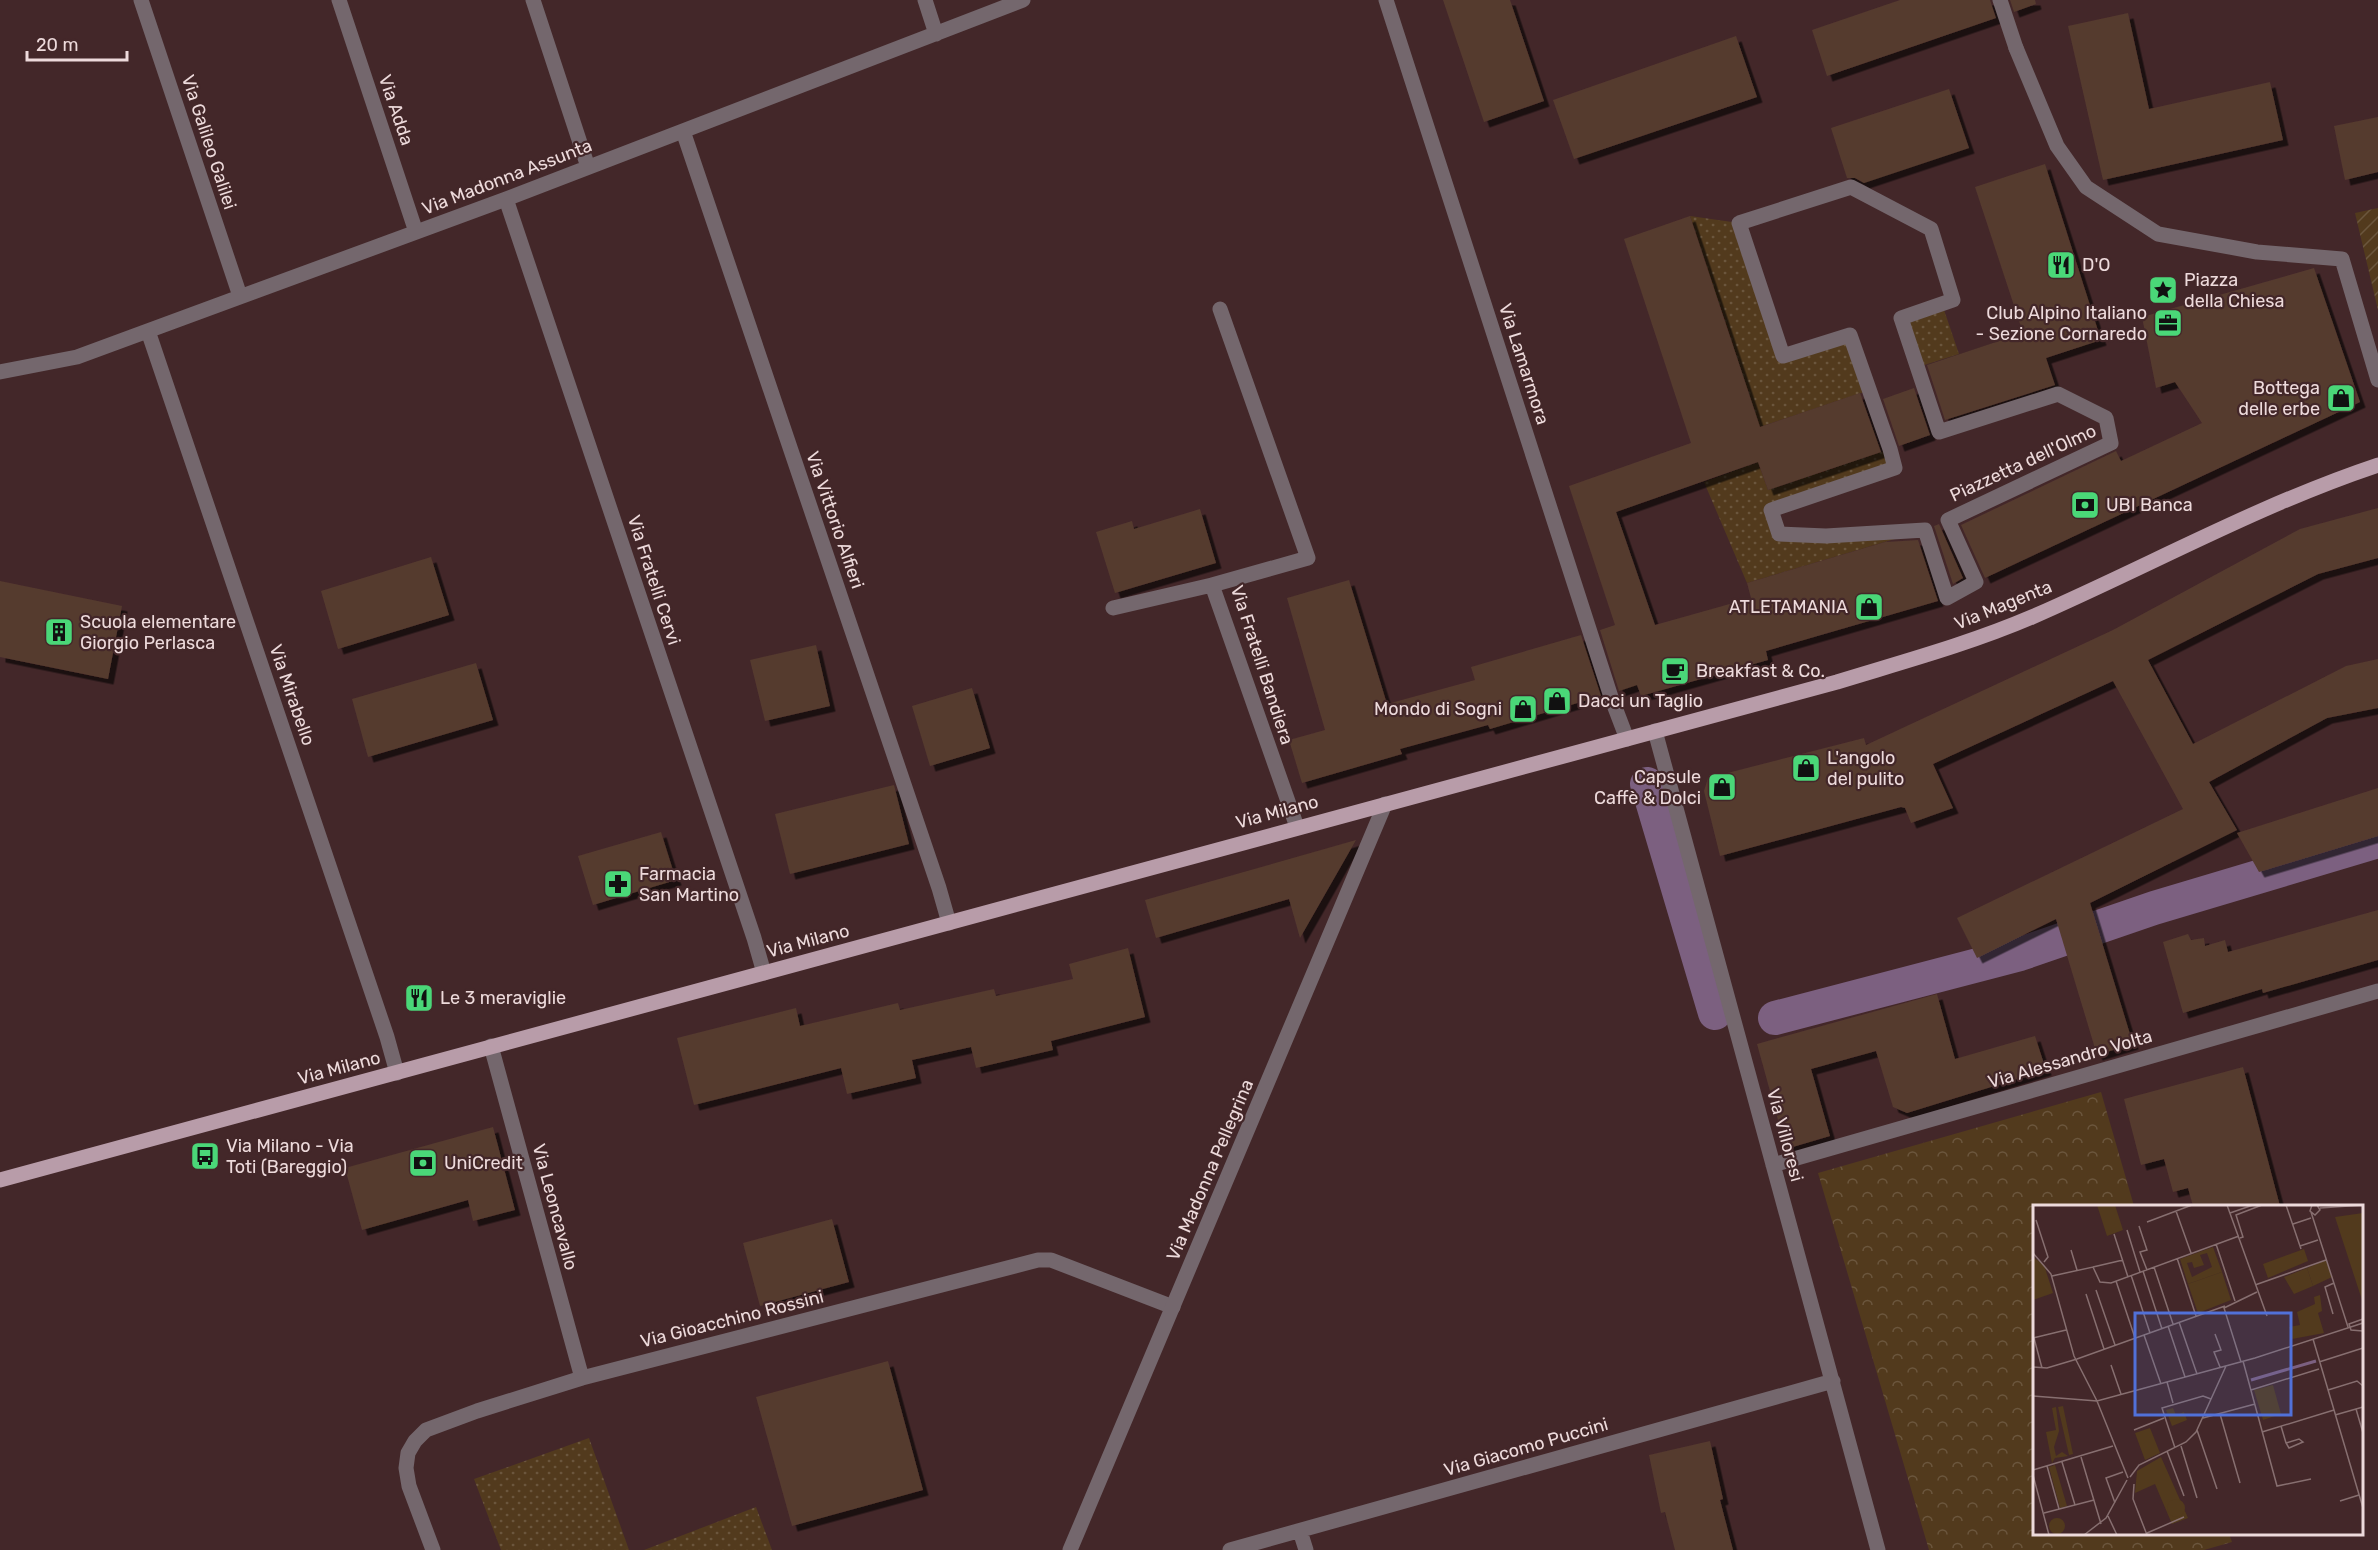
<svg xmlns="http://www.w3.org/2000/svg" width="2378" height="1550" viewBox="0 0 2378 1550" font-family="Rubik,sans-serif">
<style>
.grass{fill:url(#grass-dots)}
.park{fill:url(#park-crowns)}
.garden{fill:url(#garden-furrows)}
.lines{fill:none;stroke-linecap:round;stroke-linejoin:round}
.canal{stroke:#7c6080;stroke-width:34}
.building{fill:#553a2f;filter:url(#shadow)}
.pedestrian{stroke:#74676d;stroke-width:15}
.minor{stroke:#74676d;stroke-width:15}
.tertiary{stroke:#74676d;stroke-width:15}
.primary{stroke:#b89ca9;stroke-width:15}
.labels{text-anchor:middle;stroke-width:4.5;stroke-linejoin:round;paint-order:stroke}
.street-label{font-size:18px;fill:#eddadb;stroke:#432729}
.poi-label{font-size:18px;fill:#eddadb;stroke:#432729;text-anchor:start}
.inset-river{fill:none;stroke:#7c6080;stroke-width:3}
.inset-road{fill:none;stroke:#876f70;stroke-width:1.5}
.view{fill:#5171d9;fill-opacity:0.15;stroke:#5171d9;stroke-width:3}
.inset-edge{fill:none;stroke:#eddadb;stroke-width:3}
</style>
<defs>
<pattern id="grass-dots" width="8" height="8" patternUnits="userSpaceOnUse" patternTransform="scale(1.5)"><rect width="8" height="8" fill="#523a1d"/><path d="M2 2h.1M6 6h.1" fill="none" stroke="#6b563d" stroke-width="1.8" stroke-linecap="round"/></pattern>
<pattern id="park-crowns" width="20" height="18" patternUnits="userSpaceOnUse" patternTransform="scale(1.5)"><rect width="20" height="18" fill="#523a1d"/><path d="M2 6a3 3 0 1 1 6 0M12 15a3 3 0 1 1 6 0" fill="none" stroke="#6b563d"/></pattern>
<pattern id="garden-furrows" width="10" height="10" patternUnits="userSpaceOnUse" patternTransform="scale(1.5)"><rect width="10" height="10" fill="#523a1d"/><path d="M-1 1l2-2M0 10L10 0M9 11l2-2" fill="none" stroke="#6b563d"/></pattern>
<filter id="shadow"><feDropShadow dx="5.5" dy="5.5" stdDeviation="0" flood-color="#0009"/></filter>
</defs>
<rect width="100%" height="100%" fill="#432729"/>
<path class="grass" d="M1690,216l49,7 44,133 67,-21 20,55 -110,37z
M1942,304l17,50 -41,13 -17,-49z
M1890,449l5,19 -124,42 8,24 146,-4 -178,53 -43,-101 54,-20 10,28z
M589,1438l40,112h-128l-27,-71z
M756,1507l16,43h-128z"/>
<path class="park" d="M2101,1092l33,114h-100v328h195l3,8 -28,8h-275l-111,-377z"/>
<path class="garden" d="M2378,208v102l-23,-97z"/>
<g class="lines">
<path class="canal" d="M1647,784l68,229
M1775,1018l245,-64 134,-46 224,-67"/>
</g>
<path class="building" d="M1443,0h67l34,101 -60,21z
M1900,0h90l6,18 -169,58 -15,-46z
M2010,0h25l1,4 -22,8z
M2128,13l21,96 121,-27 13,58 -180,40 -35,-154z
M1736,36l21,61 -183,62 -21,-59z
M1949,89l20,59 -105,35 -9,-5h-8l-16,-50z
M2378,117v55l-33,8 -11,-54z
M2045,164l56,176 -55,18 9,27 -110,35 -18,-55 96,-32 -48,-146z
M1690,216l70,211 100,-34 21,59 -113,38 -10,-28 -142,50 39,113 96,-27 -4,-15 138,-41 33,-2 20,61 -172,50 2,9 -127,36 -4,-11 -18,6 -19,-61 15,-5 -46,-139 122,-43 -67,-204z
M2314,268l46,134 -375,176 -24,-53 155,-74 5,10 81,-38 -27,-41 -19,6 -14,-71z
M1914,388l16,47 -31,11 -16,-47z
M2378,508v50l-60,16 -170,86 45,84 153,-78 32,-7v49l-51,10 -118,64 28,48 -147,73 43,141 -36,11 -41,-136 -79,39 -20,-40 226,-109 -70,-128 -180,83 20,44 -42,15 -6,-15 -4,-1 -181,49 -16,-65 4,-13 156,-40 2,7 247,-115 187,-101z
M1200,509l16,54 -101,30 -19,-61 36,-11 2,8z
M1939,524l24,54 -10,6 -19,-58z
M431,557l18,58 -111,34 -17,-58z
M1349,580l38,124 88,-24 -4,-13 110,-32 20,61 -111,33 -2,-4 -88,24 2,5 -100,29 -13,-43 36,-10 -38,-132z
M0,581l122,25 -14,73 -108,-22z
M816,645l14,61 -65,15 -15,-61z
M476,663l17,57 -125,37 -16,-58z
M972,688l18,60 -60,18 -18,-60z
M894,785l15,59 -119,30 -15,-60z
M2378,788v48l-119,36 -22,-39z
M661,832l15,48 -83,25 -15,-49z
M1356,840l-56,98 -11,-39 -133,39 -11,-38z
M2378,910v50l-115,33 -1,-4 -79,24 -20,-71 25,-8 3,6 13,-2 1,8 20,-6 3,12z
M1128,948l17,69 -94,24 2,9 -77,18 -5,-21 -59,13 4,18 -69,16 -6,-26 -147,37 -17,-67 119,-30 4,18 98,-23 2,7 94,-21 2,7 77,-17 -4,-15z
M1937,994l18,65 80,-23 11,34 -139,43 -14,-6 -17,-56 -65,18 19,67 -44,13 -29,-105z
M2243,1067l37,139h-87l-5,-18 -15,4 -9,-33 -23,6 -17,-66z
M493,1127l22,83 -42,11 -5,-21 -106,30 -17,-62z
M832,1219l17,63 -89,24 -17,-63z
M888,1361l35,129 -131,36 -36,-129z
M1710,1441l13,58 -3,1 13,50h-58l-10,-38 -4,1 -12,-58z"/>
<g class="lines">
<path class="pedestrian" d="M2016,48l41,98 29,41 72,47 99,18 85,7 36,121
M1851,187l80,42 22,71 -52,18 38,114 119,-38 48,24 5,25 -163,77 28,62 -29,16 -22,-68 -99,6 -47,-2 -8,-24 124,-42 -5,-19 -40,-114 -67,21 -44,-133z"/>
<path class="minor" d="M141,0l99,296
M339,0l77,232
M533,0l55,167
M925,0l11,34
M1386,0l225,697 16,42
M2000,0l16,48
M683,131l256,757 10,35
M506,199l248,739 10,35
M1220,309l88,249 -96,27 85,242
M148,331l239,706 10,36
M0,372l77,-15 429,-158 517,-199
M1113,608l99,-23
M1655,731l223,819
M491,1046l91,332
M1773,1165l605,-174
M1300,1531l6,19
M433,1550l-24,-64 -3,-18 2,-15 7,-12 11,-11 51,-19 105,-33 456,-118h13l122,47
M1230,1550l603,-169"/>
<path class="tertiary" d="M1070,1550l315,-746"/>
<path class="primary" d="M0,1180l1837,-498c65,-20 132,-38 195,-65 115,-50 226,-112 346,-152"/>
</g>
<defs>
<g id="restaurant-square" transform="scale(1.5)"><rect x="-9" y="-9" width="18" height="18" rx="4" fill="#4ad778" stroke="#432729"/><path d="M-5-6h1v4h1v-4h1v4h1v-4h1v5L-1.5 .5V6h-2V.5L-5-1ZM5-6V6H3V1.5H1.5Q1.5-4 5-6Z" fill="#111"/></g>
<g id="sight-square" transform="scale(1.5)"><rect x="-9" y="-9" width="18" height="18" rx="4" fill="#4ad778" stroke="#432729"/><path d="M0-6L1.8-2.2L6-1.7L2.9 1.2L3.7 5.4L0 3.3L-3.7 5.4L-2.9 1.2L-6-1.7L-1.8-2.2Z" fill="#111"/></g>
<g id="office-square" transform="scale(1.5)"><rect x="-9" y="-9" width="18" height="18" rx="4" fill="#4ad778" stroke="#432729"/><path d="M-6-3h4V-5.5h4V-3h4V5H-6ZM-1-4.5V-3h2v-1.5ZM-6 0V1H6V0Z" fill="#111"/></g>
<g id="shop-square" transform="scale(1.5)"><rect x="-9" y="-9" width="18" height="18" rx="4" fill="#4ad778" stroke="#432729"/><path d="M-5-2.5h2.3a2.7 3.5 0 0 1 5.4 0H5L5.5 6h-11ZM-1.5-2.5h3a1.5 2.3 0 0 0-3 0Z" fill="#111"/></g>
<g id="bank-square" transform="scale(1.5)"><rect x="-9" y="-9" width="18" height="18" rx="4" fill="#4ad778" stroke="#432729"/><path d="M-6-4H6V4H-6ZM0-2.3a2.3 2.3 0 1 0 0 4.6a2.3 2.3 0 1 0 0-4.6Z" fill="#111"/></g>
<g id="building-square" transform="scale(1.5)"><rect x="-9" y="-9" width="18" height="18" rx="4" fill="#4ad778" stroke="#432729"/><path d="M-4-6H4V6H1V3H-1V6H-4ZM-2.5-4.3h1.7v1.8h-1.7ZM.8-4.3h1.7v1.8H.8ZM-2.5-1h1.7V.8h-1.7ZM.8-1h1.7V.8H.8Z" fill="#111"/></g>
<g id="cafe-square" transform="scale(1.5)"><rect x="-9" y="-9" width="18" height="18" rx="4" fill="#4ad778" stroke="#432729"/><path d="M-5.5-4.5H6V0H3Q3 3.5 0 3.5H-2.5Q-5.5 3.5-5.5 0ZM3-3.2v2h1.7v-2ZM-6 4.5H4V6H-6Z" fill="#111"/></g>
<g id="pharmacy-square" transform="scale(1.5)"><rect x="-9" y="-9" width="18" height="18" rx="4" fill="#4ad778" stroke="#432729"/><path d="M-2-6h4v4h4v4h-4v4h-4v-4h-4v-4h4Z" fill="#111"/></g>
<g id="bus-square" transform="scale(1.5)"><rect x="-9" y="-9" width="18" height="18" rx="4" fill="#4ad778" stroke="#432729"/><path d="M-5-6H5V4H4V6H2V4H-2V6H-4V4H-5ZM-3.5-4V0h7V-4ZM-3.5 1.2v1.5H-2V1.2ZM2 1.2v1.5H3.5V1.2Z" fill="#111"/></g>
</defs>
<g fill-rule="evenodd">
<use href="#restaurant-square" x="2061" y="265"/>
<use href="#sight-square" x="2163" y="290"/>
<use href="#office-square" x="2168" y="323"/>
<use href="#shop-square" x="2341" y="398"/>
<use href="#bank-square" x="2085" y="505"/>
<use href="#shop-square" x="1869" y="607"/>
<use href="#building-square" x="59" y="632"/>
<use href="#cafe-square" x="1675" y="671"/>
<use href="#shop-square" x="1557" y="701"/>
<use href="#shop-square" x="1523" y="709"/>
<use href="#shop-square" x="1806" y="768"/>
<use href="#shop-square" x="1722" y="787"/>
<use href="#pharmacy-square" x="618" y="884"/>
<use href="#restaurant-square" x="419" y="998"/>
<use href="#bus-square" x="205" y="1156"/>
<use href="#bank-square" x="423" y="1163"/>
</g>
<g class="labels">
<g class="street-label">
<text transform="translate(396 110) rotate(71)" y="6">Via Adda</text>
<text transform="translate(209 142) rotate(72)" y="6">Via Galileo Galilei</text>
<text transform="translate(507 177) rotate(-21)" y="6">Via Madonna Assunta</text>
<text transform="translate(1524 364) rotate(72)" y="6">Via Lamarmora</text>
<text transform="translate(2023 463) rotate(-25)" y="6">Piazzetta dell'Olmo</text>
<text transform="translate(835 520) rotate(71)" y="6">Via Vittorio Alfieri</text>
<text transform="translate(654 580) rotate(72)" y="6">Via Fratelli Cervi</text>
<text transform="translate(2003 605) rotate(-22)" y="6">Via Magenta</text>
<text transform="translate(1262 665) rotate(72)" y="6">Via Fratelli Bandiera</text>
<text transform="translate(292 695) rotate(71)" y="6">Via Mirabello</text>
<text transform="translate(1277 812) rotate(-15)" y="6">Via Milano</text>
<text transform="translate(808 941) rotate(-15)" y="6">Via Milano</text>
<text transform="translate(2070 1059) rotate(-16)" y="6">Via Alessandro Volta</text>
<text transform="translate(339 1068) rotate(-15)" y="6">Via Milano</text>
<text transform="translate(1785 1135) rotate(75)" y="6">Via Villoresi</text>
<text transform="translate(1210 1170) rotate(-67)" y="6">Via Madonna Pellegrina</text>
<text transform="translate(555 1207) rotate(75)" y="6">Via Leoncavallo</text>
<text transform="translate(732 1319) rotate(-14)" y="6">Via Gioacchino Rossini</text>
<text transform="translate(1526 1447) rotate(-16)" y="6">Via Giacomo Puccini</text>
</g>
<g class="poi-label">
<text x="2082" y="271">D'O</text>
<text x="2184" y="286">Piazza<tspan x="2184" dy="21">della Chiesa</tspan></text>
<text x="2147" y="319" text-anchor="end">Club Alpino Italiano<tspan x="2147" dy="21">- Sezione Cornaredo</tspan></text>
<text x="2320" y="394" text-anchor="end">Bottega<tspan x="2320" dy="21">delle erbe</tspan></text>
<text x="2106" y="511">UBI Banca</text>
<text x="1848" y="613" text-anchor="end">ATLETAMANIA</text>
<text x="80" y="628">Scuola elementare<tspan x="80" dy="21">Giorgio Perlasca</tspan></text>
<text x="1696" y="677">Breakfast &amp; Co.</text>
<text x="1578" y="707">Dacci un Taglio</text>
<text x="1502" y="715" text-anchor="end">Mondo di Sogni</text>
<text x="1827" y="764">L'angolo<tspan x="1827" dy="21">del pulito</tspan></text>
<text x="1701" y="783" text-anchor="end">Capsule<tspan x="1701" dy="21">Caffè &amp; Dolci</tspan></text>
<text x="639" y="880">Farmacia<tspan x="639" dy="21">San Martino</tspan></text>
<text x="440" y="1004">Le 3 meraviglie</text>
<text x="226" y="1152">Via Milano - Via<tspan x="226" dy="21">Toti (Bareggio)</tspan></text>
<text x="444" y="1169">UniCredit</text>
</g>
</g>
<g transform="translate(2033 1205)">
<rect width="330" height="330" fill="#432729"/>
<path d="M180,42l9,25 -34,12 -8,-25zM174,48l5,14 -20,10 -5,-14 5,-1 2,6 10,-3 -4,-10zM30,201l10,48 -4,1 -11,-48zM23,202l3,24 -5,16 2,9 6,-4 6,4 -13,2 -3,5 -6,-31 10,-2 -4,-22zM140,203l3,7 8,-3 3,8 -15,6 -6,-16zM22,260l12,41 -7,2 -11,-41z" fill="#523a1d" fill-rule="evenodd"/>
<path d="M271,44l4,12 -40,17 -5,-14zM293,55l6,17 -19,9 -6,-18zM189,67l9,28 -33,13 -10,-29zM240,180l8,29 -18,6 -9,-30zM117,223l10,25 -15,7 -10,-27zM128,252l27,61 -16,6 -17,-40 -20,9 2,-22z" fill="#523a1d"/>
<path d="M64,0h18l8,25 -16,6zM330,8v87h-1l-27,-83zM274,63l6,18 -19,8 -10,-17zM287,90l2,16 -4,2 6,20 -32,6 -3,-12 11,-2 -3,-13 18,-8 -1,-7zM134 303a9 9 0 1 1 18 0a9 9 0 1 1-18 0ZM16 321a8 8 0 1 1 16 0a8 8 0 1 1-16 0Z" fill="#523a1d"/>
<path d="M0,52l11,8 9,28 -20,7z" fill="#523a1d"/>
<path class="inset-river" d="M218,175l65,-19"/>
<path class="inset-road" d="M194,0l40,111M253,0l15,44M279,0l-2,6 5,4 5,-5 -3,-5M287,3l43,-3M143,6l15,42M278,7l37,115M197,8l23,-8M3,15l12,37 -4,5M114,17l45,-17M260,19l18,-6M106,21l8,24 -7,2 7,18M94,25l13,42M81,29l14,43M207,33l3,-1 -7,-22 26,-10M183,39l19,57M267,41l18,-6M38,45l6,20M0,48l18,21 23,82 23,45 31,77M144,53l19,58M60,62l30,-7M121,62l19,57M110,66l19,58M98,70l19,58M19,71l41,-9 7,15 11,1 128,-47M83,76l19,57M222,80l71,-25M63,85l19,55M53,89l18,55M300,109l-8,-27 9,-4M330,114l-14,5 2,6 12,1M146,117l18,52M135,121l17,51M182,129l6,16 -7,2 6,15M111,130l17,49M0,133l33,-8M1,133l8,30M280,134l50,169M210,156l34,125 34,-7M208,157l-17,-54 33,-16M286,157l44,-14M78,160l10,29M0,162l14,1 30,-9 148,-53M134,177l6,21M218,185l68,-21M295,185l29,-9 6,5M0,191l64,5 158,-43 108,-35M323,204l7,24M187,209l20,69M302,210l28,-8M170,213l52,-14M248,221l5,17 3,5 14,-6 -4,-3 -13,4M101,225l30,-12M164,225l20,59M229,227l72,-22M148,241l16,52M142,243l-13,-40 41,-12 8,3M134,246l17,45M48,252l20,67M29,257l13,43M14,261l12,43M0,265l80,-24M0,270l16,60M97,272l9,-12 47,-23 10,-10 30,-66M101,279l-1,15 14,36M307,296l19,-6M82,298l-9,-25 17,-6M11,308l50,-13M75,311l9,19M114,328l37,-16M51,330l22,-17 21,-38"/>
<path class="view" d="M102,108h156v102h-156z"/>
<rect width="330" height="330" class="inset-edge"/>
</g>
<path d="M27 51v9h100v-9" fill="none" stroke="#eddadb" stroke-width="3"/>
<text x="36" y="51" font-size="18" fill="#eddadb" stroke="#432729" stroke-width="4.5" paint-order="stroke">20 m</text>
</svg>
